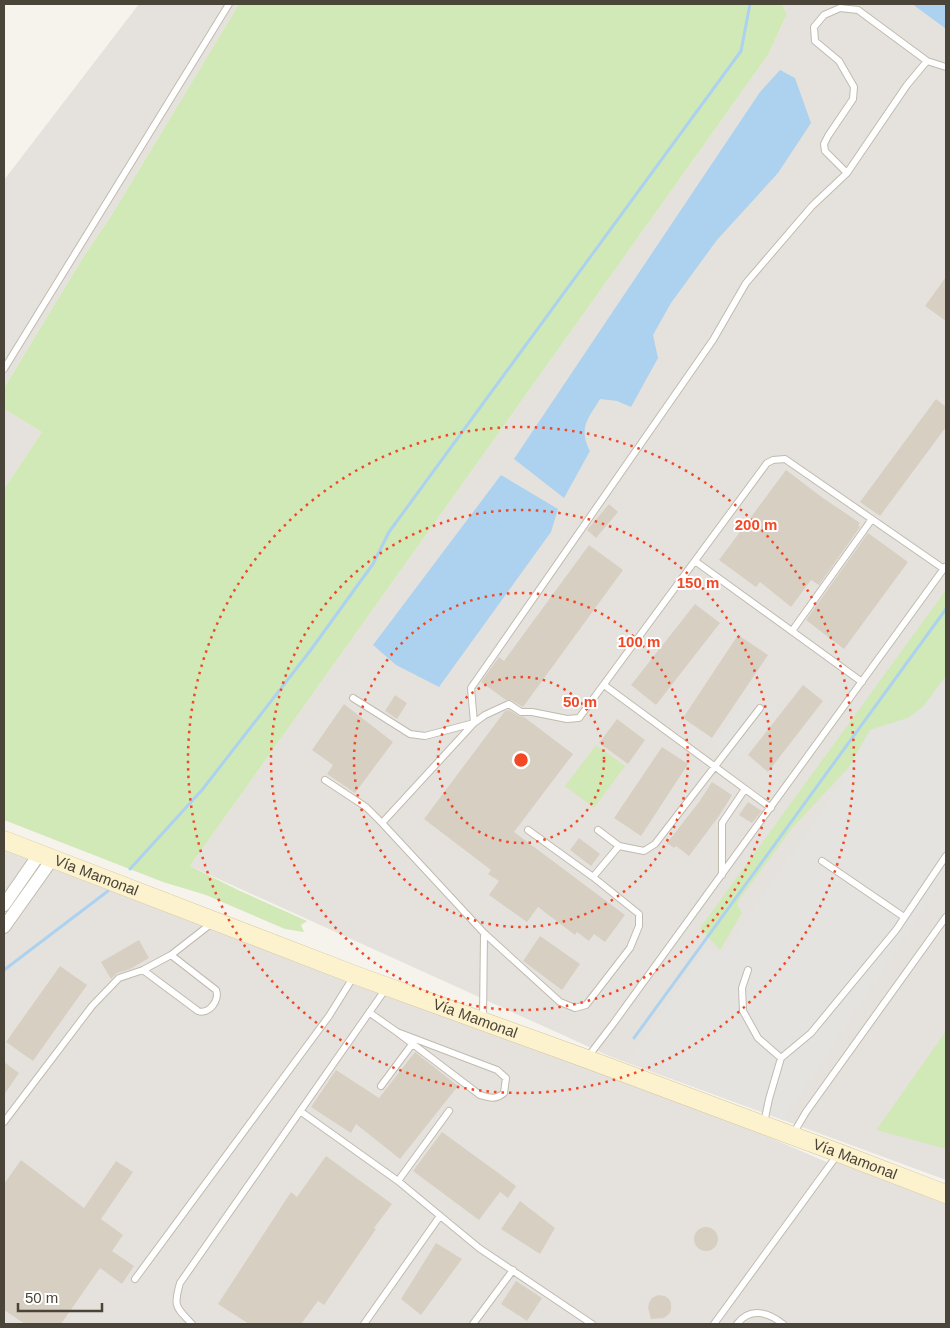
<svg xmlns="http://www.w3.org/2000/svg" width="950" height="1328" viewBox="0 0 950 1328" font-family="Helvetica,sans-serif">
<style>
.industrial{fill:#e5e2dd}
.green{fill:#d1e8b7}
.parking{fill:#e4e3e0}
.water{fill:#acd2ef}
.lines{fill:none;stroke-linecap:round;stroke-linejoin:round}
.stream{stroke:#acd2ef;stroke-width:3}
.building{fill:#d7cfc2}
.lane-casing{stroke:#c1bbae;stroke-width:8}
.street-casing{stroke:#c1bbae;stroke-width:14}
.secondary-casing{stroke:#d3c69d;stroke-width:19}
.lane{stroke:#fff;stroke-width:6}
.street{stroke:#fff;stroke-width:12}
.secondary{stroke:#fdf2ce;stroke-width:18}
.ring{fill:none;stroke:#f24826;stroke-width:2.5;stroke-dasharray:2.5 5}
.labels{text-anchor:middle;stroke-width:4;stroke-linejoin:round;paint-order:stroke}
.street-label{font-size:15px;fill:#4a4439;stroke:#fff}
.centre{fill:#f24826;stroke:#fff;stroke-width:2.5}
.ring-label{font-size:15px;text-anchor:middle;font-weight:bold;fill:#f24826;stroke:#fff;stroke-width:4;stroke-linejoin:round;paint-order:stroke}
</style>
<rect width="100%" height="100%" fill="#f5f3ec"/>
<path class="industrial" d="M139,4h100l-128,212 -27,40 -80,132v-208z
M782,4h130l34,25v1151l-337,-124 -419,-190 578,-811 19,-41z
M4,409l38,23 -38,57z
M4,840l36,13 -36,52z
M55,863l532,196 242,104 10,-10 107,41v130h-942v-390z"/>
<path class="green" d="M239,4h543l5,10 -19,41 -578,811 48,24 69,31 -6,4 3,7 -19,-3 -79,-34 -43,-13 -159,-62v-331l38,-57 -38,-23v-21l80,-132 27,-40z
M946,590v86l-23,31 -15,11 -38,12 -21,37 -56,60 -56,76 5,10 -22,37 -20,-22z
M596,745l29,21 -31,42 -29,-22z
M946,1031v118l-69,-19v-1z"/>
<path class="parking" d="M946,676v199l-163,245 -154,-60 77,-113 15,8 109,-154 40,-71 38,-12 15,-11z
M754,688l23,20 -40,54 -24,-19z"/>
<path class="water" d="M912,4h34v25z
M780,70l15,8 16,45 -33,50 -61,67 -46,63 -18,32 5,23 -27,49 -14,-6 -17,-2c-12,20 -22,29 -10,52l-26,47 -50,-39 246,-367z
M501,475l57,34 -7,23 -112,155 -43,-22 -23,-20z"/>
<g class="lines">
<path class="stream" d="M130,869l72,-79 108,-139 63,-87 16,-32 352,-481 9,-47
M4,970l104,-79
M634,1038l312,-429"/>
</g>
<path class="building" d="M946,277v44l-21,-15z
M936,399l10,8v20l-66,89 -20,-14z
M786,470l37,28 37,25 -2,2 2,2 -41,58 -8,-5 -20,27 -31,-25 -4,5 -37,-27z
M609,504l9,8 -22,26 -9,-8z
M868,533l40,29 -64,87 -38,-29z
M589,545l34,25 -100,137 -12,-7h-5l-25,-18 18,-25 5,4z
M695,604l25,19 -64,82 -25,-20z
M738,635l30,20 -56,83 -29,-20z
M803,685l20,16 -55,71 -20,-17z
M395,695l12,8 -10,16 -12,-8z
M344,704l49,38 -38,51 -28,-19 6,-9 -21,-15z
M509,710l10,6 5,1 49,37 -59,78 111,83 -20,27 -11,-8 -5,7 -12,-9 -2,3 -37,-28 -11,15 -38,-27 10,-14 -11,-7 3,-4 -67,-51 81,-108z
M617,719l28,21 -17,24 -29,-21z
M662,747l26,17 -47,72 -27,-18z
M712,782l20,13 -13,21 -30,40 -13,-10 -2,2 -7,-5 32,-41z
M748,802l14,9 -10,12 -13,-8z
M579,838l21,16 -9,12 -21,-16z
M540,936l40,28 -18,26 -39,-29z
M139,940l10,18 -19,11 -13,4 -6,6 -10,-17z
M60,966l27,19 -54,76 -27,-19z
M415,1052l43,34 -58,73 -44,-35 -5,9 -40,-26 25,-37 43,28z
M4,1062l15,11 -15,22z
M442,1132l74,54 -8,12 -8,-6 -21,28 -66,-49z
M326,1156l66,48 -18,24 2,1 -52,76 -6,-4 -17,23h-52l-31,-20 73,-112 6,5z
M21,1160l63,48 32,-47 17,11 -32,47 22,16 -11,16 22,15 -12,18 -22,-16 -39,56h-36l-21,-14v-126z
M520,1201l35,27 -15,26 -39,-25z
M694 1239a12 12 0 1 1 24 0a12 12 0 1 1-24 0Z
M436,1243l26,16 -41,56 -20,-16z
M516,1281l26,17 -15,23 -26,-17z
M658,1295l7,1 4,3 2,4v7l-2,4 -5,4 -13,1 -3,-11 1,-5 3,-5z"/>
<g class="lines">
<g class="lane-casing">
<path id="lane" d="M847,173l-22,-22 -1,-7 4,-8 25,-37 1,-12 -15,-26 -24,-20 -1,-14 10,-12 16,-7 18,2 69,51
M4,369l225,-365
M695,561l167,121
M792,631l80,-112
M604,685l167,123
M353,698l57,36 15,2 49,-13 -3,-35 242,-348 33,-57 66,-77 35,-33 60,-88 20,-24 19,6
M325,780l41,27 16,16
M528,830l65,47 46,37v12l-9,22 -44,57 -11,3 -15,-6 -76,-69 -102,-110 92,-100 11,-8 24,-11 12,8h11l35,7 12,-1 188,-255 6,-3 12,-1 159,110
M598,830l21,16
M822,861l82,56
M722,875v-52l23,-34
M593,877l26,-31 25,5 11,-7 105,-136
M143,970l55,41c11,4 22,-11 18,-21l-45,-35
M748,970l-6,18 1,23 15,27 23,20 -12,41 -5,24
M370,1013l27,19 100,38 9,8 -2,15c-9,7 -14,5 -24,2l-83,-63
M483,1019l1,-86
M587,1058l26,-34 332,-457
M781,1058l30,-25 85,-103 50,-74
M381,1086l32,-43
M300,1111l98,70 81,67 113,76
M4,1122l88,-116 27,-28 24,-8 28,-15 41,-32
M793,1134l13,-22 140,-195
M398,1181l51,-70
M135,1279l194,-263 25,-40
M192,1324c-16,-17 -19,-17 -12,-41l207,-296
M364,1324l76,-108
M473,1324l40,-54
M714,1324l124,-170
M737,1324c13,-17 31,-12 46,0"/>
</g>
<g class="street-casing">
<path id="street" d="M4,905l36,-52
M4,927l49,-69"/>
</g>
<g class="secondary-casing">
<g id="secondary">
<path id="s1" d="M4,840l351,135 232,84 252,94 107,41"/>
</g>
</g>
<use href="#lane" class="lane"/>
<use href="#street" class="street"/>
<use href="#secondary" class="secondary"/>
</g>
<g class="ring">
<circle cx="521" cy="760" r="83"/>
<circle cx="521" cy="760" r="167"/>
<circle cx="521" cy="760" r="250"/>
<circle cx="521" cy="760" r="333"/>
</g>
<g class="labels">
<g class="street-label">
<text dy="5" stroke="none"><textPath href="#s1" startOffset="99">Vía Mamonal</textPath></text>
<text dy="5" stroke="none"><textPath href="#s1" startOffset="504">Vía Mamonal</textPath></text>
<text dy="5" stroke="none"><textPath href="#s1" startOffset="909">Vía Mamonal</textPath></text>
</g>
</g>
<circle cx="521" cy="760" r="8" class="centre"/>
<g class="ring-label">
<text x="756" y="530">200 m</text>
<text x="698" y="588">150 m</text>
<text x="639" y="647">100 m</text>
<text x="580" y="707">50 m</text>
</g>
<rect width="950" height="1328" fill="none" stroke="#4a4439" stroke-width="10"/>
<path d="M18 1303v8h84v-8" fill="none" stroke="#4a4439" stroke-width="2.5"/>
<text x="25" y="1303" font-size="15" fill="#4a4439" stroke="#ffffff" stroke-width="4" paint-order="stroke">50 m</text>
</svg>
